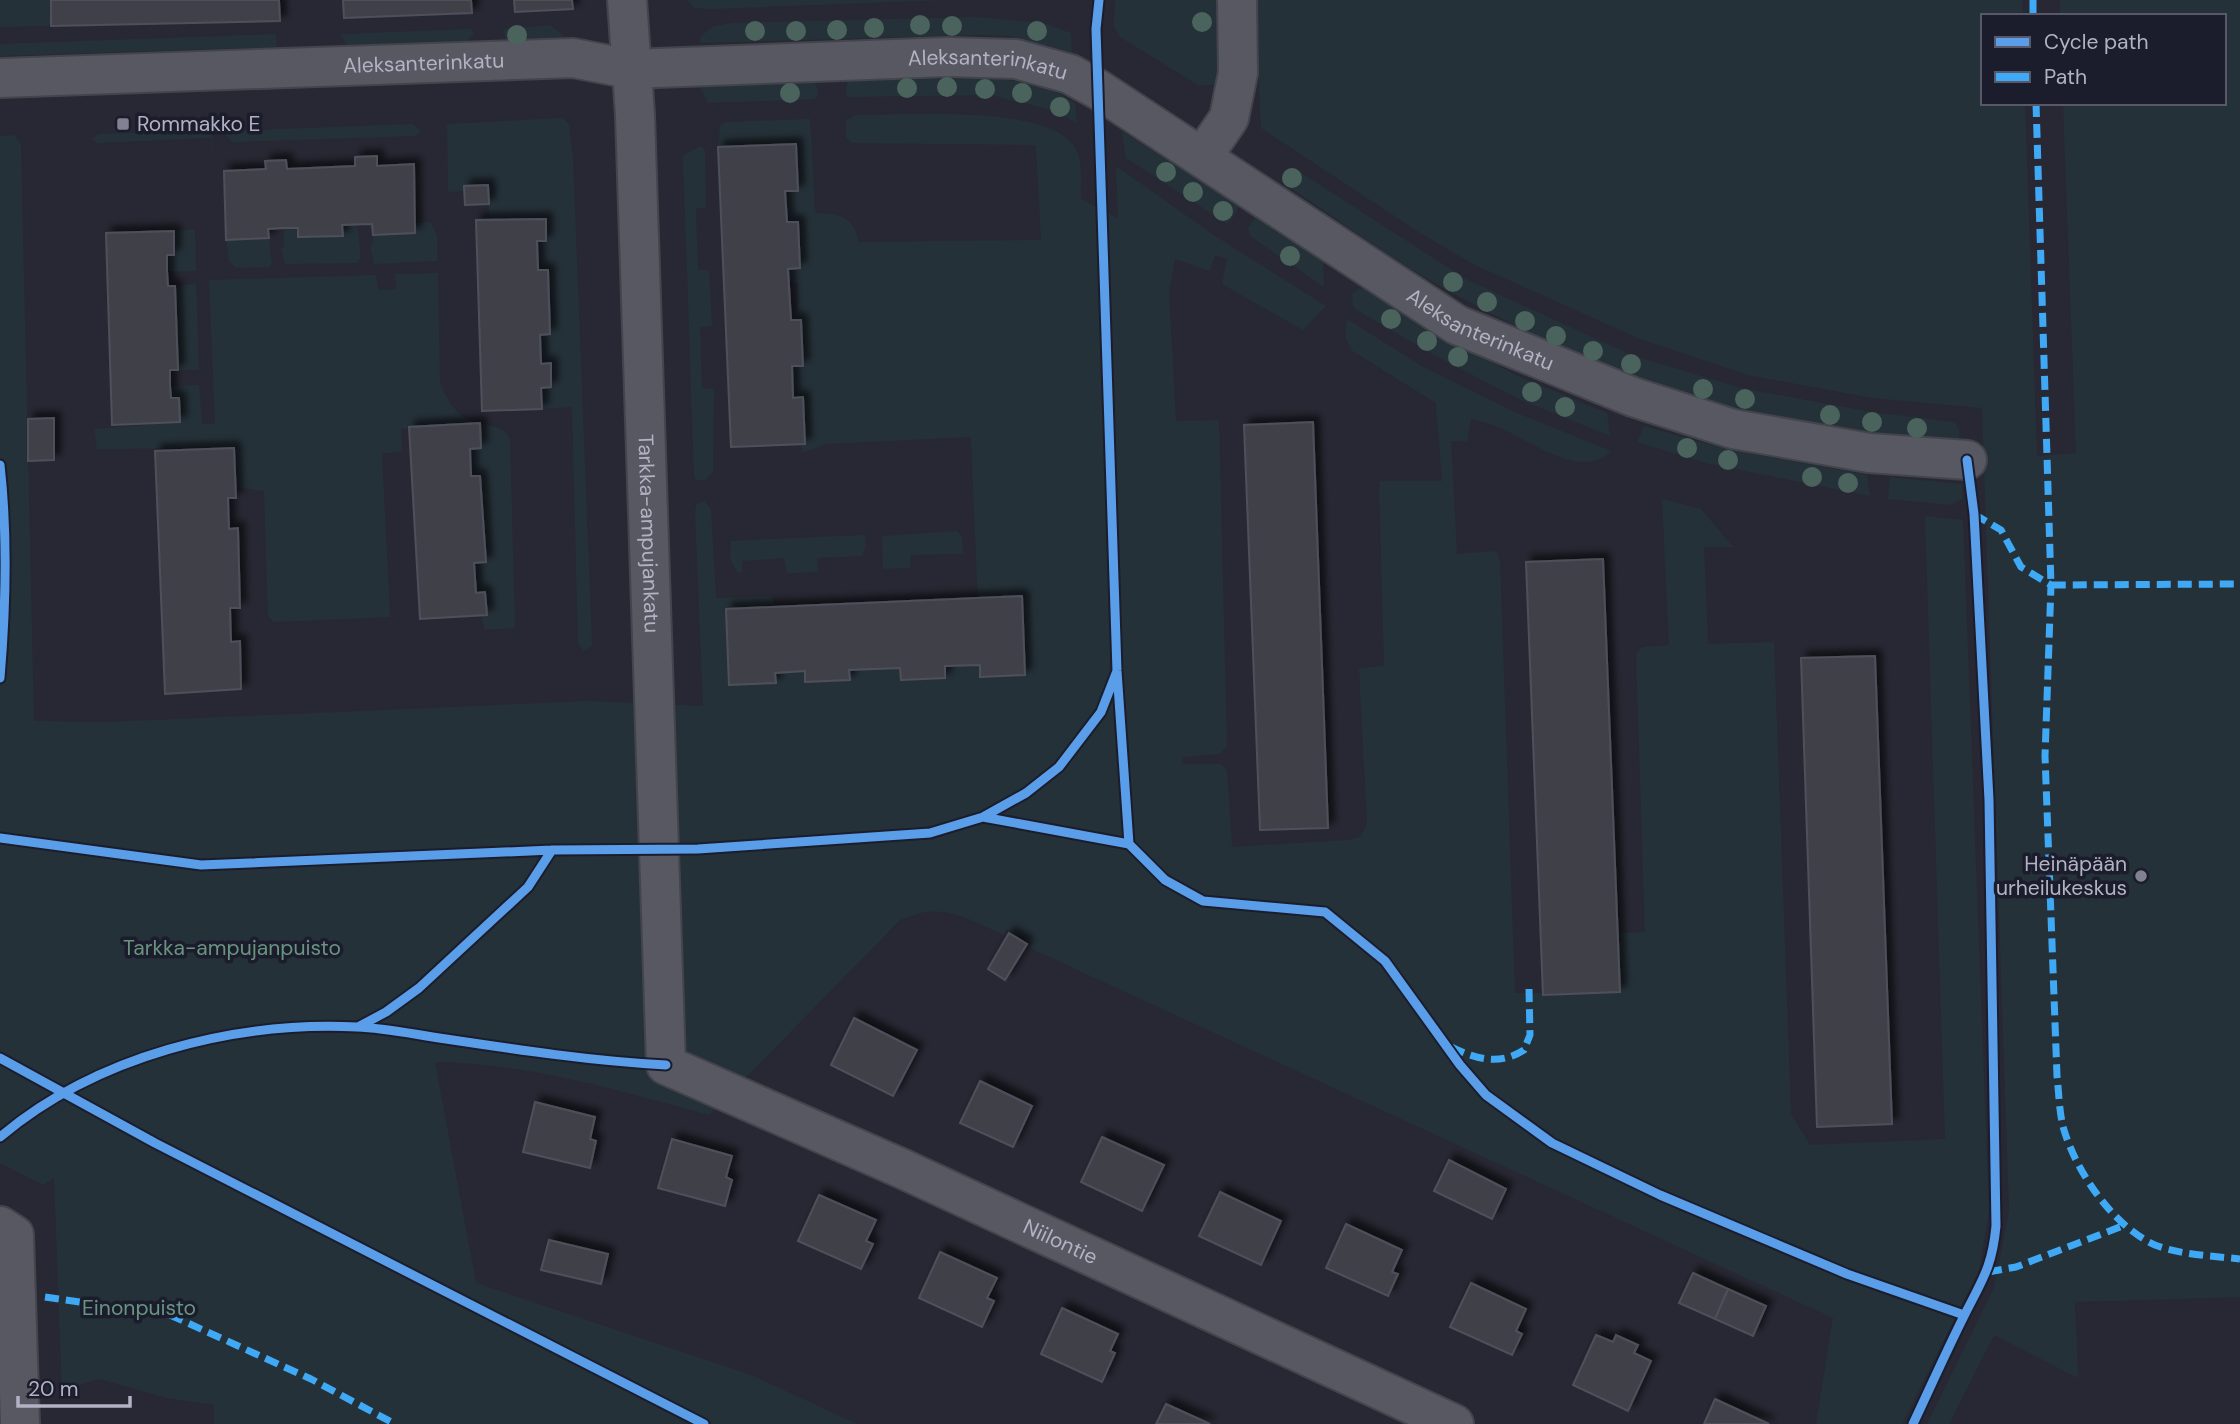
<svg xmlns="http://www.w3.org/2000/svg" width="2240" height="1424" viewBox="0 0 2240 1424" font-family="'DM Sans',sans-serif">
<style>
.green{fill:#253139}
.building{fill:#40414a;stroke:#4f505b;stroke-width:2;filter:url(#shadow)}
.lines{fill:none;stroke-linecap:round;stroke-linejoin:round}
.minor-casing{stroke:#43444c;stroke-width:42}
.minor{stroke:#575861;stroke-width:38}
.quiet{stroke:#3fa9f5;stroke-width:7;stroke-dasharray:14 7;stroke-linecap:butt}
.cycleway-casing{stroke:#1b1d2d;stroke-width:13}
.cycleway{stroke:#5a9eea;stroke-width:9}
.tree{fill:#4b635d}
.poi-dot{fill:#818291;stroke:#1b1d2d;stroke-width:2.5}
.labels{text-anchor:middle;stroke-width:7;stroke-linejoin:round;paint-order:stroke}
.street-label{font-size:21px;fill:#b1b2c4;stroke:#1b1d2d}
.poi-label{font-size:21px;fill:#b1b2c4;stroke:#1b1d2d;text-anchor:start}
.park-label{font-size:21px;fill:#699480;stroke:#1b1d2d}
</style>
<defs>
<filter id="shadow"><feDropShadow dx="6" dy="-6" stdDeviation="3.5" flood-color="#0009"/></filter>
</defs>
<rect width="100%" height="100%" fill="#272833"/>
<path class="green" d="M0,0h51v26l-51,1z
M688,0h254l-231,9 -17,-1z
M1116,0h105v69l-8,16h-15l-78,-48 -7,-13z
M1255,0h767l1,16h-40v87h42l12,353 39,-3 -13,-350h161v-87h-164v-16h180v1297l-165,5 3,76 -84,-43 -45,89h-22l67,-136 15,-77 -27,-803 -110,-10 -124,-23 -108,-36 -165,-74 -53,-31 -161,-106z
M976,17l67,6 28,10 1,19 -64,-16 -28,-1 -280,8 1,-7 13,-10 19,-3z
M550,25l15,12 -60,3 -1,-11z
M471,29l3,4 -7,8 -121,4 -6,-11z
M276,34l1,13 -277,9v-12z
M971,78c36,1 73,3 104,25l2,20 -25,-13 -61,-15 -145,2 1,-16z
M815,82l4,12 -5,5 -106,4 -8,-16z
M855,115c48,0 190,-11 219,31 10,13 6,37 7,53l37,19 -2,-52 99,70 111,70 -23,24 -81,-46 5,-25 -12,-4 -5,16 -35,-12 -6,33 7,129 43,-1 8,327 -8,7 -37,3v7h38l7,6 5,77 116,-7 12,-3 7,-13 -8,-156 25,-2 -5,-185h63l-6,-78 -85,-53 -6,-15 2,-16 76,48 94,46 94,38c-30,31 -83,-12 -113,-24 -8,-4 -18,-6 -27,-8l-4,22h-16l6,113 39,-3 4,10 15,432 105,-1 -2,-59 27,-1 -9,-279 7,-6 26,-2 -7,-146 39,10 32,38h-29l4,97 66,-2 17,472 19,31 135,-6 -20,-623 38,4 26,692 -10,58 -77,154h-86l17,-106 -803,-370 2,-6 -25,-12 -3,5c-40,-18 -62,-34 -104,-15l-191,195c-89,-24 -182,-52 -274,-53l41,221 275,92 106,49h-643v-19l-47,-7 -68,-19 -37,11 -8,-212 -11,7 -43,-22v-1027l14,-1 7,10 13,576 75,1 478,-21 116,5 -8,-193 1,-9 8,-3 7,8 5,89 53,-2 5,4 1,7 -49,2 4,76 46,-2 -1,-10 30,-2 1,11 44,-2 -1,-10 51,-2 1,12 44,-2v-12l35,-1 1,12 -10,-240 -145,7 -24,9 -1,-8 4,-1 -2,-46h-10l-1,-32h10l-1,-46h-10l-1,-8 8,-2v-27l-9,-1 -1,-13 12,-1 -2,-45 -11,-1 -2,-31h12l-79,-44 2,-21 5,-4 85,-3 5,94c24,1 40,3 43,29l183,-2 -5,-95 -184,-2 -6,-6v-16z
M563,118l6,7 4,35 19,485 -8,6 -6,-8 -6,-236 -30,2 -1,-21 10,-1v-23h-10l-1,-29 10,-1 -2,-64h-10l-1,-29h9v-22l-57,1 -2,-35 -22,1 -1,5 -16,1 -1,-68z
M413,124l8,7 -5,5 -184,6 -6,-7 5,-4z
M209,131l3,5 2,32 -3,-30 -114,5 -5,-4 7,-5z
M1122,131l117,76 -9,15 -4,1 -100,-65z
M700,146l5,4 1,57 -10,2 2,61h11l3,56 -12,1 2,61 12,1 -1,83 -7,7 -8,2 -4,-5 -11,-320z
M1295,169l171,110 165,76 110,33 130,24 83,10 5,6 1,14c-74,-8 -149,-15 -221,-33 -99,-25 -192,-65 -281,-113 -60,-32 -117,-75 -175,-113l4,-12z
M1255,218l68,44 1,25 -74,-51 -2,-8z
M430,222l7,13v26l-63,3 -4,-19 3,-1v-9l42,-2v-10z
M342,225h15l4,32 -4,6 -72,1 -4,-16 3,-1v-19h14v9l44,-1z
M195,229l1,42h-29v-16l7,-1v-23z
M269,238l3,26 -3,3 -33,1 -7,-7 -3,-21z
M438,273l2,111c6,12 12,25 24,33 14,10 37,5 46,21l5,190 -31,2 -2,-15 5,-1 -1,-22 -10,1 -2,-30 12,-1 -6,-86h-9l-1,-27 11,-1 -2,-25 -78,6 1,23 -20,1 8,164 -116,5 -6,-6 -4,-125 -29,-4 -1,-39 -137,1 -3,-20 86,-7 -1,-23 -8,-1 -1,-12 29,-1 3,39h13l-6,-144 167,-5 2,15 18,-1 -1,-15z
M196,284l3,86h-21l-3,-84z
M1364,288l85,52 69,36 89,37 3,23 -89,-36 -87,-45 -77,-45 -4,-4 -1,-12 6,-5z
M1644,426l82,23 141,26 3,21 -164,-33 -69,-21z
M1890,477l72,7v15l-11,6 -63,-6z
M957,531l5,5 1,18 -53,1v13l-27,1 -1,-33z
M865,535l1,11 -4,10 -45,2 1,14 -31,1 -3,-15 -42,3v12l-5,-1 -7,-13 1,-18z"/>
<path class="building" d="M51,0h228l1,21 -229,5z
M343,0h128l1,13 -128,5z
M514,0h58l1,9 -58,3z
M796,144l2,47h-13l2,31h11l2,46 -12,1 3,51h10l2,46h-11l1,32 10,-1 2,47 -74,3 -13,-300z
M377,156v10l37,-2 1,69 -42,2 -1,-11 -30,1 1,11 -45,1v-9h-14l-16,1 1,9 -43,2 -2,-69 42,-2 -1,-8 21,-1 1,9 68,-3v-9z
M488,185l1,19 -24,1 -1,-19z
M546,219v22h-9l1,29h10l2,64 -10,1 1,29 10,-1v24l-10,1 1,21 -60,2 -6,-191z
M174,231v24h-7v16l1,15h7l3,84h-8v16l1,12h8l1,24 -68,3 -6,-192z
M54,418v42l-26,1v-42z
M1313,422l15,406 -68,2 -16,-405z
M480,423l1,25 -11,1 1,27h9l6,86 -12,1 2,30 9,-1 2,23 -67,4 -11,-192z
M234,448l2,50h-8l1,31 9,-1 2,80h-10l1,34 9,-1 1,48 -76,5 -10,-243z
M1603,559l17,433 -77,3 -17,-433z
M1022,596l3,79 -45,2v-12l-35,1v12l-44,2 -1,-12 -51,2 1,10 -45,2v-11l-30,2 1,10 -47,2 -3,-76z
M1875,656l17,468 -75,3 -16,-469z
M1009,933l18,11 -22,36 -17,-11z
M854,1018l63,32 -24,46 -62,-31z
M980,1081l52,25 -19,41 -53,-24z
M535,1102l60,15 -5,22 6,2 -6,27 -67,-16z
M1102,1137l62,28 -22,46 -61,-29z
M672,1139l60,17 -6,21 6,3 -7,26 -67,-18z
M1449,1160l57,29 -14,30 -58,-28z
M1220,1192l61,29 -20,44 -62,-29z
M819,1195l57,25 -10,21 7,3 -12,25 -63,-28z
M1346,1224l56,26 -10,22 6,2 -10,22 -62,-28z
M549,1240l59,14 -7,30 -60,-14z
M940,1252l57,26 -10,20 7,3 -12,26 -63,-29z
M1693,1273l35,16 -13,30 -36,-16z
M1471,1283l55,26 -10,22 6,3 -10,21 -62,-28z
M1728,1289l38,17 -13,30 -38,-17z
M1062,1308l56,26 -8,17 5,2 -13,29 -61,-28z
M1596,1335l17,7 3,-7 22,10 -4,8 17,8 -23,50 -55,-26z
M1715,1399l54,25h-65z
M1166,1404l44,20h-54z"/>
<g class="lines">
<g class="minor-casing">
<g id="minor">
<path id="s1" d="M627,0l8,115 31,950 237,104 551,255"/>
<path id="s2" d="M0,78l573,-20 57,11 317,-12 69,2 54,15 29,16 358,235 176,72 100,32 136,24 98,7"/>
<path d="M1203,156l26,-38 9,-45 -1,-73"/>
<path d="M0,1226l14,9 6,189"/>
</g>
</g>
<use href="#minor" class="minor"/>
<path class="quiet" d="M2033,0v16
M2036,103l15,482 189,-1
M1974,514l27,16 20,37 30,18 -6,171 12,320c2,17 2,37 7,54 13,43 49,96 91,115 26,10 58,11 85,14
M1451,1047c25,12 48,19 73,3l6,-15 -1,-46
M1988,1272l28,-5 109,-42
M45,1297l125,18 141,64 84,45"/>
<g class="cycleway-casing">
<path id="cycleway" d="M1099,0l-3,29 21,642 12,173
M0,465c8,71 6,142 0,213
M983,817l146,27 36,36 38,21 122,11 60,49 75,104 26,30 66,48 108,52 187,79 117,41
M0,838l201,27 351,-15 146,-1 232,-16 53,-16 43,-24 33,-26 42,-55 16,-41
M358,1027l28,-15 33,-24 109,-101 24,-37
M0,1058l155,85 549,281
M0,1137c96,-81 234,-116 357,-110 29,1 60,8 89,12 73,11 146,22 220,26
M1913,1424c17,-36 33,-72 51,-108 18,-36 28,-48 32,-90l-7,-426 -15,-286 -7,-54"/>
</g>
<use href="#cycleway" class="cycleway"/>
</g>
<g class="tree">
<circle cx="1202" cy="22" r="10"/>
<circle cx="920" cy="25" r="10"/>
<circle cx="952" cy="26" r="10"/>
<circle cx="874" cy="28" r="10"/>
<circle cx="837" cy="30" r="10"/>
<circle cx="755" cy="31" r="10"/>
<circle cx="796" cy="31" r="10"/>
<circle cx="1037" cy="31" r="10"/>
<circle cx="517" cy="35" r="10"/>
<circle cx="947" cy="87" r="10"/>
<circle cx="907" cy="88" r="10"/>
<circle cx="985" cy="89" r="10"/>
<circle cx="790" cy="93" r="10"/>
<circle cx="1022" cy="93" r="10"/>
<circle cx="1060" cy="107" r="10"/>
<circle cx="1166" cy="172" r="10"/>
<circle cx="1292" cy="178" r="10"/>
<circle cx="1193" cy="192" r="10"/>
<circle cx="1223" cy="211" r="10"/>
<circle cx="1290" cy="256" r="10"/>
<circle cx="1453" cy="282" r="10"/>
<circle cx="1487" cy="302" r="10"/>
<circle cx="1391" cy="319" r="10"/>
<circle cx="1525" cy="321" r="10"/>
<circle cx="1556" cy="336" r="10"/>
<circle cx="1427" cy="341" r="10"/>
<circle cx="1593" cy="351" r="10"/>
<circle cx="1458" cy="357" r="10"/>
<circle cx="1631" cy="364" r="10"/>
<circle cx="1703" cy="389" r="10"/>
<circle cx="1532" cy="392" r="10"/>
<circle cx="1745" cy="399" r="10"/>
<circle cx="1565" cy="407" r="10"/>
<circle cx="1830" cy="415" r="10"/>
<circle cx="1872" cy="422" r="10"/>
<circle cx="1917" cy="428" r="10"/>
<circle cx="1687" cy="448" r="10"/>
<circle cx="1728" cy="460" r="10"/>
<circle cx="1812" cy="477" r="10"/>
<circle cx="1848" cy="483" r="10"/>
</g>
<g class="poi-dot">
<rect x="116" y="117" width="14" height="14" rx="3.5"/>
<circle cx="2141" cy="876" r="7"/>
</g>
<g class="labels">
<g class="street-label">
<text dy="7" stroke="none"><textPath href="#s2" startOffset="424">Aleksanterinkatu</textPath></text>
<text dy="7" stroke="none"><textPath href="#s2" startOffset="990">Aleksanterinkatu</textPath></text>
<text dy="7" stroke="none"><textPath href="#s2" startOffset="1558">Aleksanterinkatu</textPath></text>
<text dy="7" stroke="none"><textPath href="#s1" startOffset="534">Tarkka-ampujankatu</textPath></text>
<text dy="7" stroke="none"><textPath href="#s1" startOffset="1498">Niilontie</textPath></text>
</g>
<g class="poi-label">
<text x="137" y="131">Rommakko E</text>
<text x="2127" y="871" text-anchor="end">Heinäpään<tspan x="2127" dy="24">urheilukeskus</tspan></text>
</g>
<g class="park-label">
<text x="232" y="955">Tarkka-ampujanpuisto</text>
<text x="139" y="1315">Einonpuisto</text>
</g>
</g>
<rect x="1981" y="14" width="245" height="91" fill="#1b1d2d" stroke="#575969" stroke-width="2"/>
<rect x="1995" y="37" width="35" height="10" fill="#5a9eea" stroke="#575969" stroke-width="2"/>
<text x="2044" y="49" font-size="21" fill="#b1b2c4">Cycle path</text>
<rect x="1995" y="72" width="35" height="10" fill="#3fa9f5" stroke="#575969" stroke-width="2"/>
<text x="2044" y="84" font-size="21" fill="#b1b2c4">Path</text>
<path d="M18 1396v10h112v-10" fill="none" stroke="#b1b2c4" stroke-width="3.5"/>
<text x="28" y="1396" font-size="21" fill="#b1b2c4" stroke="#1b1d2d" stroke-width="5" paint-order="stroke">20 m</text>
</svg>
